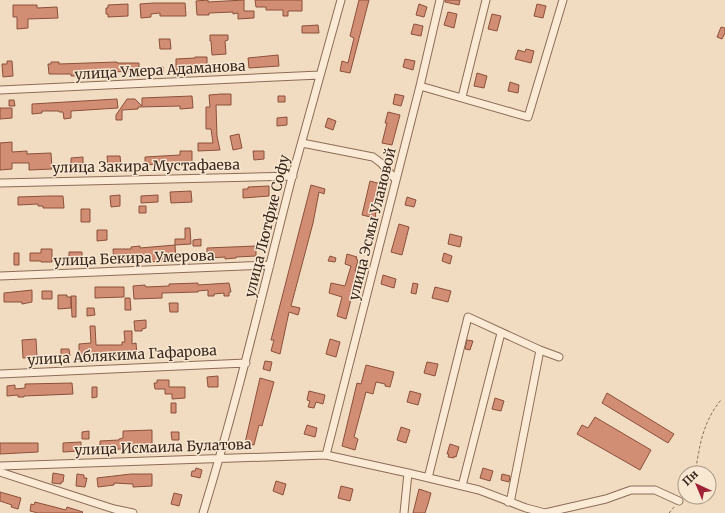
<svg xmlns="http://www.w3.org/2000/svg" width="725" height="513" viewBox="0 0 725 513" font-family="Merriweather,serif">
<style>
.building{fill:#d28e74;stroke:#8c503b}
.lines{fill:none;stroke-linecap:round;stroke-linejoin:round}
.minor-casing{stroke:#8c6c57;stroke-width:9}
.path{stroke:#8c6c57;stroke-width:1;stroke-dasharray:3 2;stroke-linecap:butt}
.minor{stroke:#fbead5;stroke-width:7}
.labels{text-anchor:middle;stroke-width:3;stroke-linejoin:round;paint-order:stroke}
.street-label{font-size:14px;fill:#3a271d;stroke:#f8e7d1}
</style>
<rect width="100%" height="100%" fill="#f1dcc1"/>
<path class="building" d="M208,0v2l36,-2v11h10v7l-16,1v-6l-5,1v-2l-24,1v2h-12l-1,-14z
M255,0h47v11h-14v5h-5v-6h-17v-3h-10z
M359,0h10l-19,73 -10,-2 2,-10 6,2 6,-25 -4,-2z
M445,0h15l-1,5 -14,-3z
M154,3h31l1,13h-26v-3l-9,1v3l-10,1 -1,-14z
M128,4v12l-20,1v-3h-2v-6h2v-3z
M419,4l8,3 -3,10 -8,-2z
M537,4l9,2 -3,12 -9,-2z
M13,5h24v3l20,-1 1,11 -30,1v9l-11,1v-12h-4z
M448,12l9,2 -3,14 -10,-3z
M492,14l9,2 -4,15 -9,-2z
M414,24l9,2 -2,10 -10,-2z
M318,25l1,8h-17v-7z
M721,27l4,1v5l-3,6 -5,-2z
M210,35h18v5l-3,1 1,13 -14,1 -1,-14h-1z
M159,39h11l1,10h-11z
M526,49l8,2 -3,12 -16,-4 3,-9 7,2z
M278,55l1,11 -30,2 -1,-10z
M195,57h12v12l-31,1v-11l19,-1z
M405,59l10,2 -2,9 -10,-3z
M7,61h5l1,15 -10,1 -1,-13h5z
M51,62h8v2l58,-2v1h22v8l-63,2v3h-5v-2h-22l-1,-10h3z
M157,67h6v6h-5z
M477,73l10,3 -3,12 -10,-2z
M510,82l9,3 -1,8 -10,-2z
M221,94h10v11h-15l1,31 3,14 -22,1v-8h15l-2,-14h-5v-22h4l-1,-12z
M395,94l9,2 -3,10 -8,-2z
M192,96l1,12 -13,1v-3l-42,1v2l-16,1v10h-6v-5l11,-16h8l7,7v-8z
M278,96h7v6h-7z
M117,99l1,9 -47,3v7l-7,1 -1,-7h-4v-1h-17v2l-10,1v-10z
M9,100h5l1,6h-6z
M0,108h12v10l-12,1z
M388,112l12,3 -8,30 -10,-2 5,-20h-2z
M287,117v8l-10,1v-8z
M328,118l8,3 -3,9 -8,-3z
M239,134l3,14 -9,2 -3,-14z
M12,142v10l15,-1v3l24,-1 1,16 -23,1v-7h-17v6l-12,1v-27z
M180,151h12v12l-26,1v2h-5v-2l-16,1v-8l35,-2z
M253,151h11v8l-10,1z
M107,156h13l1,9 -13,1z
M83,157v10l-12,1v-10z
M370,181l11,3 -7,26 2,1 -1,7 -13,-3z
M311,185l14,4 -1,5 -5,-2 -6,31 -22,83 9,2 -2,7 -9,-3 -9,42 -9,-3 3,-11h-3z
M269,186v10l-26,2v-9h5v-2z
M191,191l1,11 -21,1 -1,-11z
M120,195v11l-9,1 -1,-11z
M158,195v7l-17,1v-7z
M49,196h14l1,12h-21v-2h-5v-2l-20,1v-8z
M407,197l9,3 -2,7 -9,-2z
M139,206h7v7h-7z
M81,209h9v13h-9z
M399,224l10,3 -7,28 -11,-3z
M185,228h5l1,16 -16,1v-6h10z
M97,230h10v10l-10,1z
M450,234l12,3 -2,10 -12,-3z
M201,239v7h-8v-6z
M175,245l1,14 -25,3 -1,-7h-10l1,6 -27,2 -1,-14h18v-2l9,-1v2z
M256,246v10l-20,1v1l-11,1v-2l-15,1v-4h-3v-6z
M41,249h11v13h-11v-1h-11v-8h11z
M69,252h13v10h-13z
M14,253h5v12h-5z
M444,253l8,3 -2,8 -8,-3z
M347,254l10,3 -1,2 2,1 -3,11 3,1 -12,47 -9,-3 5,-19 -13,-4 2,-10 14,3 6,-20 -6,-2z
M330,256l6,2 -1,4 -7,-1z
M383,275l13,4 -2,9 -13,-4z
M198,283v2l31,-2 2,9h-2v4h-5v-3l-10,1v2h-6v-6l-10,1v1l-36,1v5l-28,1 -1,-13 12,-1 1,2 23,-1v-2z
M413,283l5,1 -2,10 -5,-1z
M95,287h29v10l-29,1z
M435,287l16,4 -3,11 -16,-4z
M32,290v12l-10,2v-2h-18v-9z
M42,291h10v8h-10z
M58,295h9v2h4v11l-13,1z
M71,296h5v21h-4z
M125,298h5l1,12h-6z
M169,303h9v9h-8z
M87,308h7l1,7 -8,1z
M146,320v8l-4,1v2h-7l-1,-10z
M90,326h5l1,19h26v-3h3l-1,-11h8v13l4,-1 1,12 -58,1v-12l12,-1z
M36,339l1,18 -14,1 -1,-18z
M330,339l10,3 -4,15 -10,-3z
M467,340l6,1 -3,9 -5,-1z
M61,349h8l1,7 -9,1z
M265,361l7,1 -2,9 -7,-2z
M427,362l11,2 -3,12 -11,-3z
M366,365l28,7 -4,15 -5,-1v-2l-9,-2 -3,12 -7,-2 -12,45 4,2 -3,11 -13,-4 15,-63 4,1z
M218,376v11h-10l-1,-10z
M260,378l14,4 -12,44 -3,-1 -5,20 -9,-2z
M157,380h12v7h16v11l-13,1v-5h-7v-5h-10l-1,-6h3z
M72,383l1,11 -49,2v1h-6v-2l-11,1v-10l8,-1v4l10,-1v-4z
M92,387h5v10l-5,1z
M309,391l16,4 -2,9 -7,-2 -2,6 -6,-1 2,-6 -3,-1z
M410,391l11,3 -3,11 -11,-3z
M607,393l67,41 -6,9 -66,-40z
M495,398l9,3 -3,10 -9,-2z
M171,403h5v10h-5z
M595,417l56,33 -11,20 -63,-36 5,-9 6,3z
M307,425l10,3 -2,9 -11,-3z
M401,427l9,3 -4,13 -9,-3z
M152,430v19l-12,1v-2l-40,2v-9l19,-1v-1l4,-1v-7z
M89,431v8h-7v-7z
M171,432h8v8h-7z
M81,442v9l-18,1v-9z
M0,443h38v9l-38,2z
M450,444l9,3 -3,10 -2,-1v2l-6,-1 1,-3h-2z
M196,468l6,2 -2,8 -9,-2 1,-5h3z
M483,468l10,3 -3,10 -10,-3z
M53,473l11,2 -1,7h-2v2l-9,-1z
M77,474l7,1v3h3l-2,9 -9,-1z
M131,474h21v12l-19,1v-3l-19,-1v2l-16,2 -1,-9z
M502,474l8,2 -1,6 -8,-2z
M276,481l10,3 -3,11 -10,-4z
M341,486l12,3 -3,12 -12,-3z
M419,489l12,4 -3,11 -3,9h-12z
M0,492l21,6 -3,11 -7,-2 1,-2 -12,-4z
M174,493l8,2 -3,11 -8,-2z
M35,502l31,8 1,-3 16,5 -1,1h-44l-8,-2 1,-7 3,1z"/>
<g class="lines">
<g class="minor-casing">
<path id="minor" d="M420,86l108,31 35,-117
M0,90l320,-15
M462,97l24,-97
M302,143l71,14 8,6 15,17
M0,183l293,-7
M0,276l270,-11
M0,374l246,-11
M326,455l94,-369 20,-86
M0,466l326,-11 82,18 -4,40
M0,472l114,37 19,4
M408,473l71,17 47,18 19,5 61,-14 25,-9h24l24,11
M428,478l40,-161 72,33 19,7
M462,486l39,-153
M508,502l3,-4 29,-148
M203,513c34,-111 60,-223 89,-336 16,-59 33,-118 49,-177"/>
</g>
<path class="path" d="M694,473c3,-7 3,-14 5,-22 3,-18 10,-37 22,-51
M683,495l2,-4
M669,513l6,-7"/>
<use href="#minor" class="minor"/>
</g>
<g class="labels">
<g class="street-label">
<text transform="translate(160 70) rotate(-3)" y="5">улица Умера Адаманова</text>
<text transform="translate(146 166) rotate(-1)" y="5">улица Закира Мустафаева</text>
<text transform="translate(372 224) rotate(-76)" y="5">улица Эсмы Улановой</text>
<text transform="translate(267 226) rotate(-76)" y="5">улица Лютфие Софу</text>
<text transform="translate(134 258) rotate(-2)" y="5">улица Бекира Умерова</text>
<text transform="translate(122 355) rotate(-3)" y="5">улица Аблякима Гафарова</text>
<text transform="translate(163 447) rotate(-2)" y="5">улица Исмаила Булатова</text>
</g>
</g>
<g transform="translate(697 485) rotate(316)"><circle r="19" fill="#f8e7d1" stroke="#ac9a89"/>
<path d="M0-3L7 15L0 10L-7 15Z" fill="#9f2336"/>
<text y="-6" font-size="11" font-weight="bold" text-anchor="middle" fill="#3a271d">Пн</text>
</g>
</svg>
